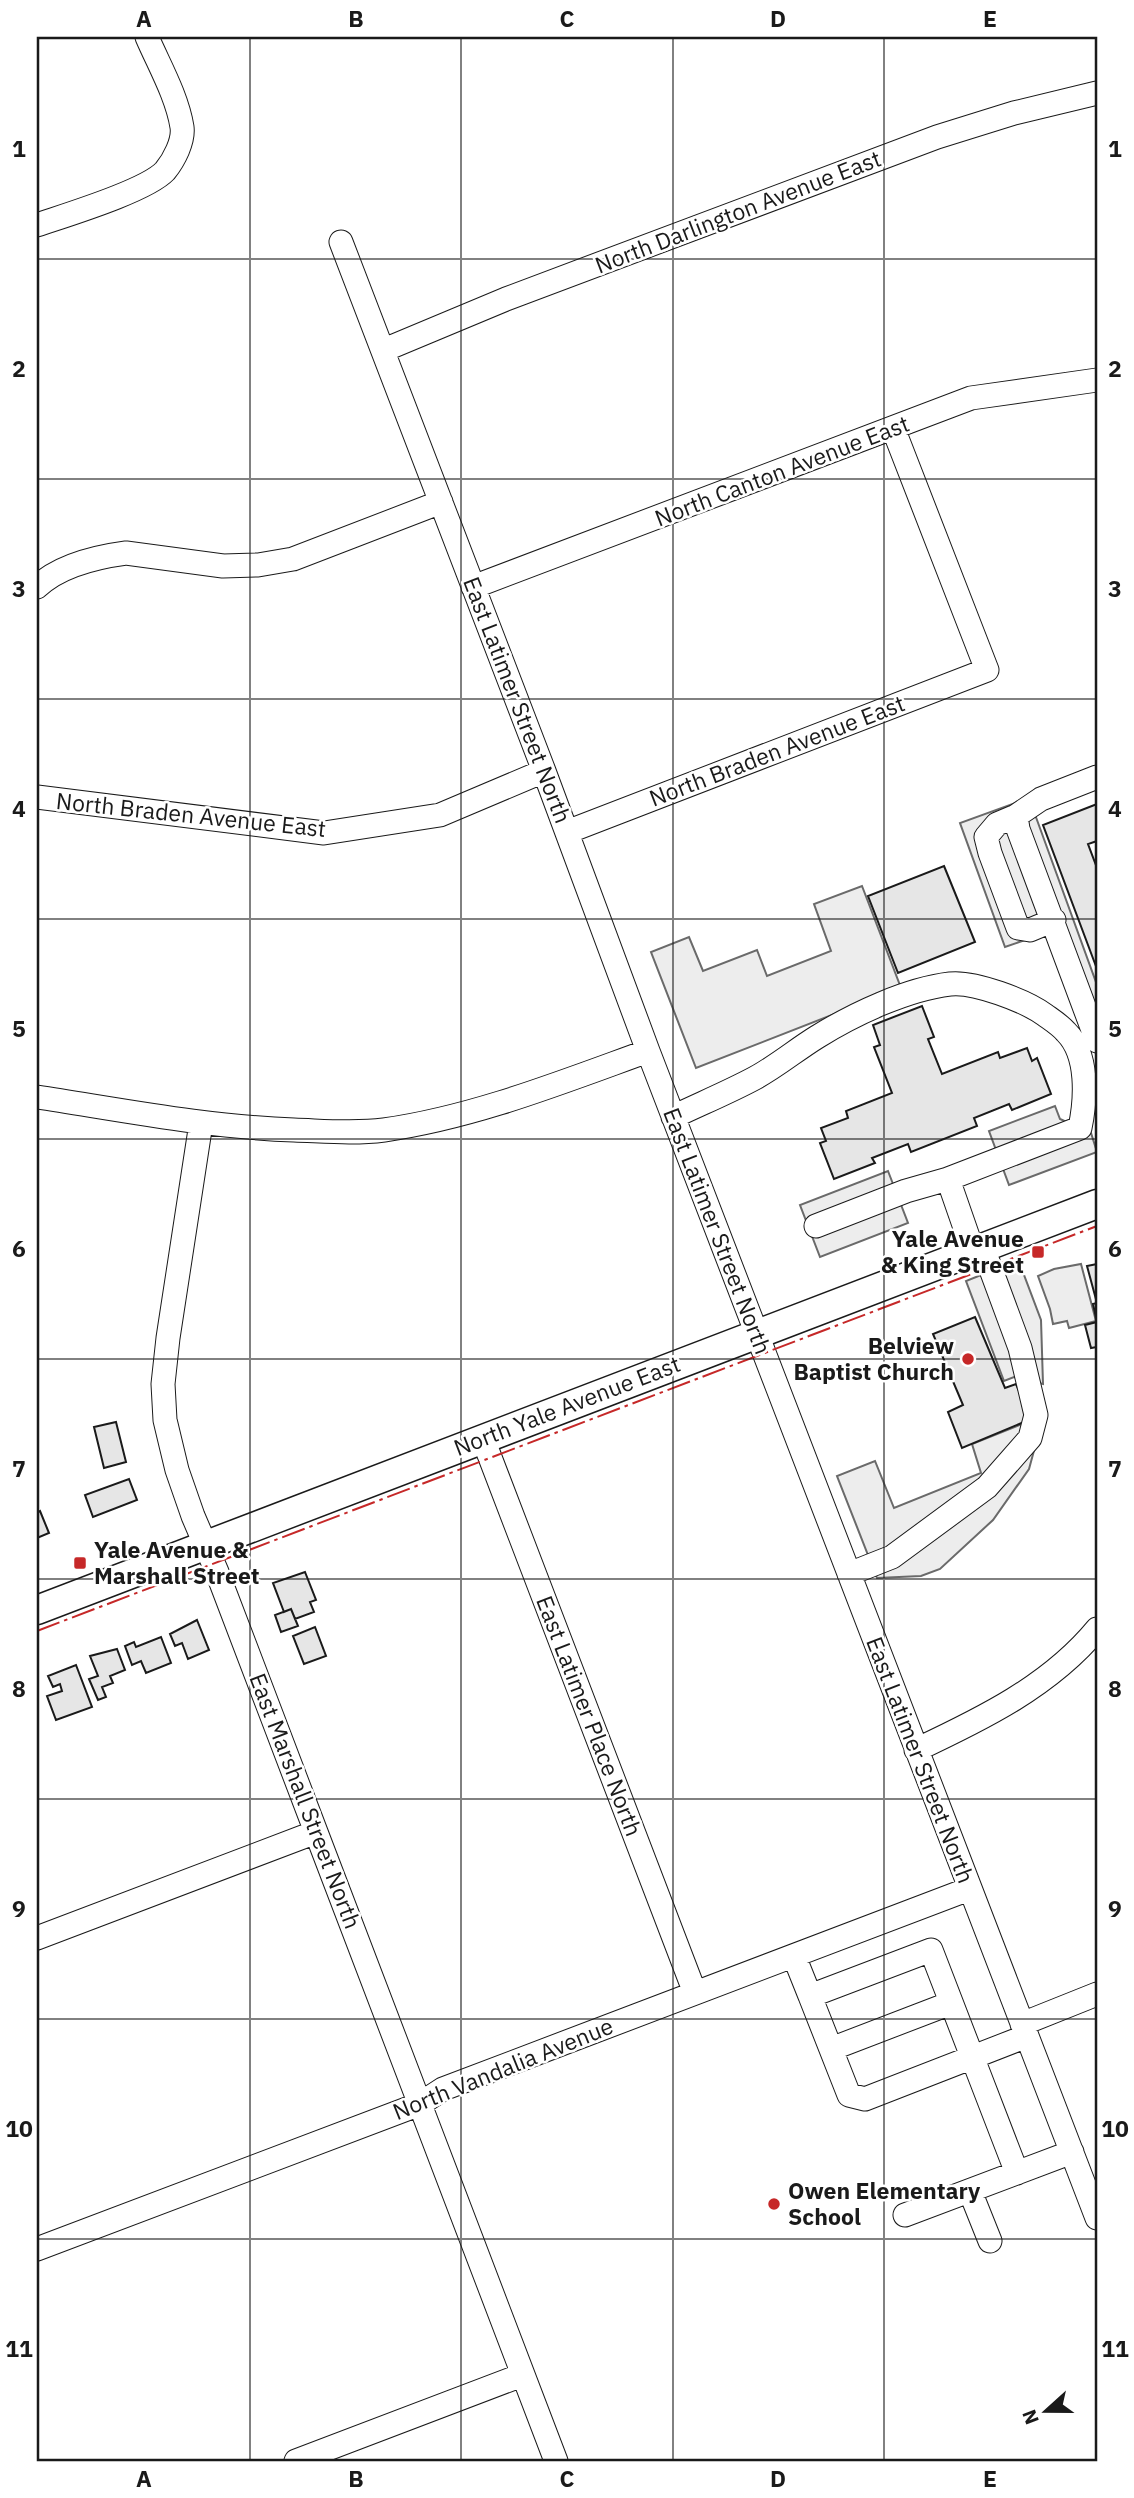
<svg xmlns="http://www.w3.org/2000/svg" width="1134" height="2498" viewBox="0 0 1134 2498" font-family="'IBM Plex Sans',sans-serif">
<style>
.parking{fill:#ededed;stroke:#6a6a6a;stroke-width:2}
.building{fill:#e6e6e6;stroke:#1a1a1a;stroke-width:2}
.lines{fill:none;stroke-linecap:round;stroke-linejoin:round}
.minor-casing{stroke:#1a1a1a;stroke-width:25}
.major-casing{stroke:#1a1a1a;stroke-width:31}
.minor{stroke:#fff;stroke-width:23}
.major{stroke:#fff;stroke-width:28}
.power{stroke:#c62828;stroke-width:2;stroke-dasharray:24 5 3.5 5;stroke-linecap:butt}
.grid{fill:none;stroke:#1a1a1a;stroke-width:2;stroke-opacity:0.55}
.poi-dot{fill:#c62828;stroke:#fff;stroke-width:2.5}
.labels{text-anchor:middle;stroke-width:5;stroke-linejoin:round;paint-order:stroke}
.street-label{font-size:23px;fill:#1a1a1a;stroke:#fff}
.poi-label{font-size:23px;font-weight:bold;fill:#1a1a1a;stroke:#fff;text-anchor:end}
.neatline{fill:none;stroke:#1a1a1a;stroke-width:2.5}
.grid-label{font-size:23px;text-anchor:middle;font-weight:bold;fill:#1a1a1a}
</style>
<rect width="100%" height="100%" fill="#fff"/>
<path class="parking" d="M1029,798l68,187v30l-49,-83 -43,15 -45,-124z
M862,886l39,102 -205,80 -45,-116 38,-15 14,34 54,-21 10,26 64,-25 -17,-47z
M1055,1106l5,13 31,14 6,19 -88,33 -20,-54z
M888,1171l20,52 -88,34 -20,-52z
M1081,1264l15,57 -27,7 -2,-7 -14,3 -3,-15 -12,-33 16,-7z
M1021,1267l20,53 2,64 -29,-7 -10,4 -38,-100 15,-6z
M1022,1424l13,23 -6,22 -36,51 -53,49 -19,7 -44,2 -40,-102 38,-15 19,47 87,-35 -9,-29z"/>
<path class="building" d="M1097,804v37l-9,3 9,24v101l-54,-144z
M944,866l31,76 -77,31 -30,-77z
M922,1006l12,31 -6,2 14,35 56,-22 2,6 27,-10 5,13 5,-3 14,36 -39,16 -3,-6 -35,14 3,8 -66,26 -3,-8 -36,14 3,5 -41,16 -14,-36 6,-2 -5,-13 27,-10 -2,-7 46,-18 -18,-46 6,-2 -7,-20z
M1097,1264v83l-6,1 -6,-23 12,-3 -4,-18 4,-1 -10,-37z
M975,1317l30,71 11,-4 15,35 -69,29 -14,-36 15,-7 -30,-71z
M116,1422l10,40 -22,6 -10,-41z
M129,1479l8,21 -44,17 -8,-22z
M40,1511l9,22 -12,5v-25z
M305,1572l11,28 -6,2 4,10 -19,7 -4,-10 -7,3 -11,-29z
M291,1609l7,17 -17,6 -6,-17z
M197,1620l12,30 -21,9 -6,-16 -7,3 -5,-12z
M315,1627l11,29 -22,8 -11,-28z
M161,1637l10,26 -25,10 -5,-12 -9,4 -7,-19 9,-4 2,5z
M117,1649l8,21 -15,6 3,7 -11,4 4,10 -8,3 -9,-21 9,-3 -8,-20z
M76,1665l16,42 -36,13 -9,-24 15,-5 -2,-7 -7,3 -5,-11z"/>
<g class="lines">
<g class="minor-casing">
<path id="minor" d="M37,225c29,-10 109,-34 128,-54 9,-11 19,-30 17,-44 -5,-31 -23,-62 -35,-90
M341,242l203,529 104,280 449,1167
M384,350l122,-51 431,-162 77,-24 83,-20
M37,587c22,-21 59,-30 89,-34l97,13 35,-1 35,-6 148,-57
M473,587l498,-189 126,-18
M1097,777l-56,22 -25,17 2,13 79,212
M37,797l287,36 116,-18 104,-44
M1016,816l-19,8 -11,13 4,16 28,75 12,2 24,-10
M567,832l420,-162 -94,-242
M37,1097c85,13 171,30 257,33 30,1 60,4 90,0 91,-13 178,-48 264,-79
M673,1117c27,-13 56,-25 82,-39 22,-12 41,-28 62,-41 37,-23 90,-48 133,-53 24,-3 76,17 95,31 7,5 15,10 21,17 23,23 20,67 14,96l-132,51
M201,1123l-33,215 -5,46 2,36 12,50 16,46 24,56 99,260 240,629
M816,1226l90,-35 42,-12 25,72
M483,1439l212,554
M849,1574l43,-17 95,-70 43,-49 6,-23 -16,-67 -37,-100
M916,1750c66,-31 134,-64 181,-121
M37,1938l279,-106
M794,1956l16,40
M1022,2024l75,-30
M831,2049l120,-46
M1017,2173c-29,-74 -57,-149 -86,-223l-121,46 39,99 16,4 162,-63
M970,2191l20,50
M905,2215l167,-63
M37,2249l383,-145 23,-15 526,-200
M296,2461l226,-86"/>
</g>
<g class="major-casing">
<path id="major" d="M37,1610l1060,-406"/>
</g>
<use href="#minor" class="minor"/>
<use href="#major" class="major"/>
<path class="power" d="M37,1631l1060,-405"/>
</g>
<path class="grid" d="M250,37v2424M461,37v2424M673,37v2424M884,37v2424M37,259h1060M37,479h1060M37,699h1060M37,919h1060M37,1139h1060M37,1359h1060M37,1579h1060M37,1799h1060M37,2019h1060M37,2239h1060"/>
<g class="poi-dot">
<rect x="1031" y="1245" width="14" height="14" rx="3.5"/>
<circle cx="968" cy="1359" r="7"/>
<rect x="73" y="1556" width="14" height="14" rx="3.5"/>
<circle cx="774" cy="2204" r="7"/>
</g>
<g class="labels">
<g class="street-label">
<text transform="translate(738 212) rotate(-21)" y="8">North Darlington Avenue East</text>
<text transform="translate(782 471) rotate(-21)" y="8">North Canton Avenue East</text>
<text transform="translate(517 700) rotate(69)" y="8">East Latimer Street North</text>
<text transform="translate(777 751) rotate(-21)" y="8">North Braden Avenue East</text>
<text transform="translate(191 815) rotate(6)" y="8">North Braden Avenue East</text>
<text transform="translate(717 1231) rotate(69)" y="8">East Latimer Street North</text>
<text transform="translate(567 1406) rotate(-21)" y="8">North Yale Avenue East</text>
<text transform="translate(589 1716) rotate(69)" y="8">East Latimer Place North</text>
<text transform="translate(920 1760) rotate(69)" y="8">East Latimer Street North</text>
<text transform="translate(305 1801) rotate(69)" y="8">East Marshall Street North</text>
<text transform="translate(503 2069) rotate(-22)" y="8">North Vandalia Avenue</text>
</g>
<g class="poi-label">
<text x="1024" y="1247">Yale Avenue<tspan x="1024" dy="26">&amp; King Street</tspan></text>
<text x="954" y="1354">Belview<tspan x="954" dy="26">Baptist Church</tspan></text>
<text x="94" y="1558" text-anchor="start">Yale Avenue &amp;<tspan x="94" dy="26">Marshall Street</tspan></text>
<text x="788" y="2199" text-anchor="start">Owen Elementary<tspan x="788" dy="26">School</tspan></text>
</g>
</g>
<rect width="1134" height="2498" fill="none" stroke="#ffffff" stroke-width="77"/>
<g transform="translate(1046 2411) rotate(249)" stroke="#ffffff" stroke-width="5" paint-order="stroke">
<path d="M0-5L12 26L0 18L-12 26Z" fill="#1a1a1a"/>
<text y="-10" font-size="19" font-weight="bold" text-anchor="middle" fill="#1a1a1a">N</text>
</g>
<rect x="38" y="38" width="1058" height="2422" class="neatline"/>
<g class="grid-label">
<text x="144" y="27">A</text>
<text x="356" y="27">B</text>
<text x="567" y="27">C</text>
<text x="778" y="27">D</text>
<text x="990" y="27">E</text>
<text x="19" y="157">1</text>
<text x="1115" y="157">1</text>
<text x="19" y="377">2</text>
<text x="1115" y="377">2</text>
<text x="19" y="597">3</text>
<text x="1115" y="597">3</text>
<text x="19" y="817">4</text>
<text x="1115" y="817">4</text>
<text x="19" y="1037">5</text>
<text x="1115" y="1037">5</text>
<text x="19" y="1257">6</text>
<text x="1115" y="1257">6</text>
<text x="19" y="1477">7</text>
<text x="1115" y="1477">7</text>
<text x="19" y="1697">8</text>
<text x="1115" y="1697">8</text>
<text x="19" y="1917">9</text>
<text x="1115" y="1917">9</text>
<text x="19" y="2137">10</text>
<text x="1115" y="2137">10</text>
<text x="19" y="2357">11</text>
<text x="1115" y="2357">11</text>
<text x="144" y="2487">A</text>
<text x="356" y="2487">B</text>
<text x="567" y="2487">C</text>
<text x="778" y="2487">D</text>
<text x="990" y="2487">E</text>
</g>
</svg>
